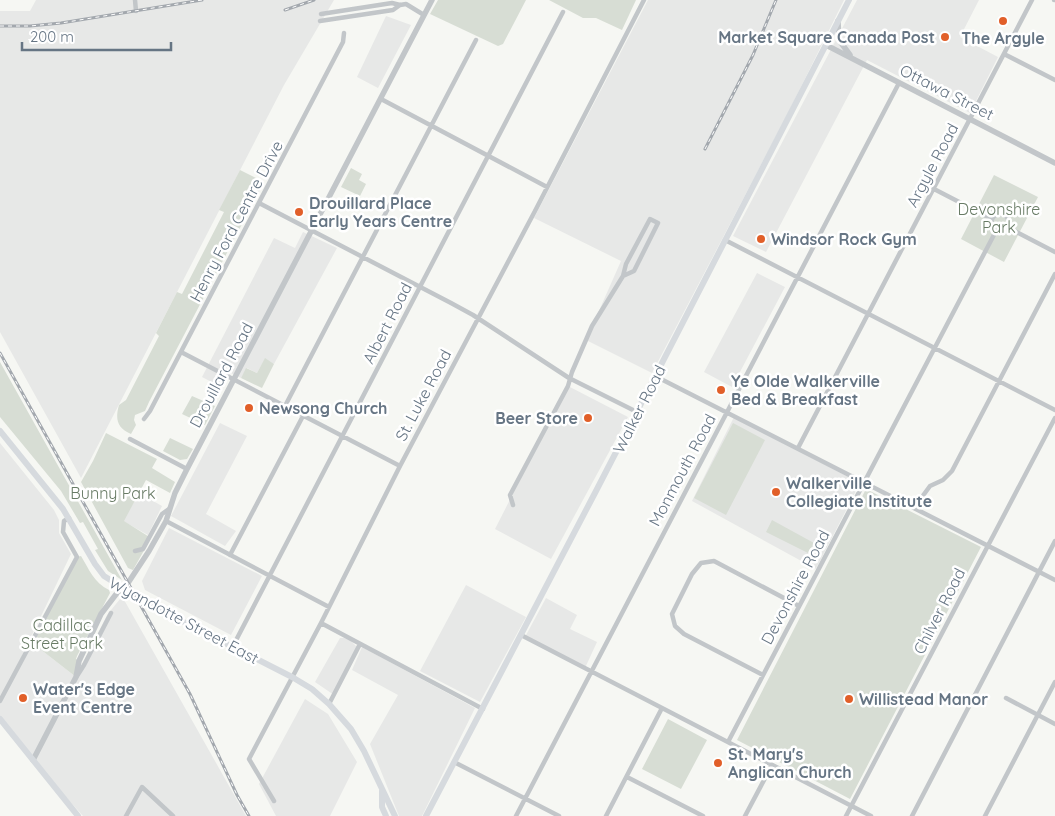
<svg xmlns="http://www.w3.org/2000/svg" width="1055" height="816" viewBox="0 0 1055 816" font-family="Quicksand,sans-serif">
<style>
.built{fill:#e7e8e7}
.green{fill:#d7ddd4}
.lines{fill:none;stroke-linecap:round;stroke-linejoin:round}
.minor{stroke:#c2c6c9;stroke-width:4.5}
.tertiary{stroke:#c2c6c9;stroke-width:5.5}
.secondary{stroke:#d6dade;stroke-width:6}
.rail-casing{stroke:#a3a8ae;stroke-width:3}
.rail{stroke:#fff;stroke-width:1;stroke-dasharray:4;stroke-linecap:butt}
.poi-dot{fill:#e15f29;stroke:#fff;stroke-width:2}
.labels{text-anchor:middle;stroke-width:5;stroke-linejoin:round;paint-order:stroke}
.poi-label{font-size:16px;font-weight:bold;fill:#667584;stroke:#fff;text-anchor:start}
.street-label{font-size:16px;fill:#667584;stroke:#fff}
.park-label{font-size:16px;fill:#687b65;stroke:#fff}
</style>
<rect width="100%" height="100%" fill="#f6f7f3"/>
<path class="built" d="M36,0h298l-50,85 -203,393 -81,-146v-321h30z
M648,0h196l-57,115 -135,258 -66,-33 35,-79 -87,-43z
M857,0h122l-19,37 38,20 -28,56 -103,-53 -101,192 -33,-16z
M386,16l25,9 -33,63 -21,-11z
M303,232l34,16 -63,116 -9,-5 -8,14 -10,-5 -6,10 -10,-5 -8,15 -21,-11 72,-139 21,10z
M757,273l28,14 -53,100 -28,-15z
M568,386l60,31 -77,142 -56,-30z
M734,417l126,66 -44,86 -124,-68z
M220,423l27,13 -41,78 30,17 -11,15 -54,-30z
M0,443l54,67 5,10v13l12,21 -68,141 28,-53 45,35 31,-62 13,-16 3,-1 123,218h-163l-50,-56 -33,-41z
M139,493l23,13 -14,29 -25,-14z
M169,528l93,48 -31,59 -86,-45 -3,-9z
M466,585l60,32 -46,85 -60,-31z
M546,598l31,17 -7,14 27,13 -12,26 -60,-31z
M340,638h4l6,2 8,8 -24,47 -19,-13z
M362,647l113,61 -53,108h-23l-29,-72 28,-49 -46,-25z
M305,699l23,15 29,48 -27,54h-54l-17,-32z"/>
<path class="green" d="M438,0h88l-23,44 -5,2 -68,-32z
M549,0h87l-14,30 -26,-12h-13z
M351,168l11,6 -3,6 7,4 -6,12 -19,-9z
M240,170l24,12 -115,220 -4,9 -10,4 -1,5 2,5 -5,9c-14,-6 -16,-15 -12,-29l7,-5 33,-64 -3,-3 21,-41 5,2 42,-82 -5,-2z
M994,175l44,22 -34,65 -43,-23z
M265,358l9,6 -12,24 -21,-10 5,-10 11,5z
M0,362l122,218 -14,-9 -13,-21 3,-1 -15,-27 -3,1 -19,-32 -61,-74z
M192,396l23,10 -10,19 -23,-11z
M733,423l32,17 -39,75 -32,-17z
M106,433l51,26 -5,9 23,14 -5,11 -24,-13 -22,41 27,17 -18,32 -5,-2 -47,-86 12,-21z
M170,438l23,11 -6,10 -7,1 -17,-9z
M866,489l115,58 -131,252 -113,-59z
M772,520l42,23 -6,10 -42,-21z
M81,556c8,13 13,27 28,34l1,3 -33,63 -1,3 3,2 -3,16 -45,-35 46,-85z
M668,719l39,21 -26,49 -39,-20z"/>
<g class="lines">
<path class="minor" d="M135,0l1,11
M1054,0h1
M321,14l71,-11 8,2 6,-1 18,11
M320,21l73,-11 7,-5
M1004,54l51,26
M381,99l166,88
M934,189l58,30
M259,203l192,100 22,12 96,63 68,34
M991 223a9 9 0 1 1 18 0a9 9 0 1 1-18 0Z
M1007,227l48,25
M725,240l330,170
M181,352l219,114
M655,376l400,204
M285,406l191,-366
M144,419l6,-8 193,-369 1,-9
M130,439l57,30
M798,448l234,-448
M513,505l-3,-10 58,-109 4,-14 20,-46 31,-50 3,-12 24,-45 8,4 -24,48 -11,5
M914,508l16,-22 13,-6 9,-9 103,-197
M166,521l163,86
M135,551l8,-2 19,-35 7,-5
M230,555l73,-139
M321,623l162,86
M521,635l350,181
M233,646l330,-634
M763,675l-79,-41 -9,-8 -3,-12 20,-40 9,-11 13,-2 85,45
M77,676l7,-11 27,-52
M1006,698l49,26
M0,701l77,-144 -14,-25 1,-11 5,-3
M329,704l31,-60
M728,742l268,-511
M454,762l105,54
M627,777l76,39
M274,801l-25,-42 72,-136 79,-157 135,-255 109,-211
M126,816l16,-29 31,29
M516,816l383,-733
M606,816l56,-108
M745,816l27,-51
M846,816l209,-398
M912,816l143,-275
M985,816l70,-134"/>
<path class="tertiary" d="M838,21l1,19 11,15
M826,45l229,118
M33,760l43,-83 3,-16 22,-47 16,-21 11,-10 21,-32 17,-30 9,-28 12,-24 245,-469"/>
<path class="secondary" d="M0,431l63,78 32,55 9,12 48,30 140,71 20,12 17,15 22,25 13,22 31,65
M0,719l78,97
M382,791v16l4,9
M426,816l170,-325 253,-491"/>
<g class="rail-casing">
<path id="rail" d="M285,10l29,-10
M0,26h30l31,-3 141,-23
M705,149l48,-94 23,-55
M0,353l190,341 47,101 12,21"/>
</g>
<use href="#rail" class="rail"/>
</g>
<g class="poi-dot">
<circle cx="1003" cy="21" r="5"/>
<circle cx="945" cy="37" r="5"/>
<circle cx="299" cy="212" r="5"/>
<circle cx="761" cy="239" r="5"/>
<circle cx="721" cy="390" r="5"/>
<circle cx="249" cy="408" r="5"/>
<circle cx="588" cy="418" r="5"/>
<circle cx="776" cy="492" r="5"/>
<circle cx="23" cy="698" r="5"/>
<circle cx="849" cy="699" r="5"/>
<circle cx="718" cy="763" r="5"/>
</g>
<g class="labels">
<g class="poi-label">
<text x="935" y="43" text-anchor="end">Market Square Canada Post</text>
<text x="1003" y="44" text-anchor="middle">The Argyle</text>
<text x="309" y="209">Drouillard Place<tspan x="309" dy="18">Early Years Centre</tspan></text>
<text x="771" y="245">Windsor Rock Gym</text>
<text x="731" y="387">Ye Olde Walkerville<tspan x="731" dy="18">Bed &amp; Breakfast</tspan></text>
<text x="259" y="414">Newsong Church</text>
<text x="578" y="424" text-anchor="end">Beer Store</text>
<text x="786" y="489">Walkerville<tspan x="786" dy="18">Collegiate Institute</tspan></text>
<text x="33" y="695">Water's Edge<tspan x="33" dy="18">Event Centre</tspan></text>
<text x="859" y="705">Willistead Manor</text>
<text x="728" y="760">St. Mary's<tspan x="728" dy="18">Anglican Church</tspan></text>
</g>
<g class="street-label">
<text transform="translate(947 92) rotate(27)" y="6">Ottawa Street</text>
<text transform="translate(932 165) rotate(-62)" y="6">Argyle Road</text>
<text transform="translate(236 221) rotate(-62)" y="6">Henry Ford Centre Drive</text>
<text transform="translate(387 323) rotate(-63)" y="6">Albert Road</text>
<text transform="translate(221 375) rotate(-62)" y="6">Drouillard Road</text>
<text transform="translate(423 395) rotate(-62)" y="6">St. Luke Road</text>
<text transform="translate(639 409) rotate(-63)" y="6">Walker Road</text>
<text transform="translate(682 470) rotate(-62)" y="6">Monmouth Road</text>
<text transform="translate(795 587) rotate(-62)" y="6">Devonshire Road</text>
<text transform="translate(939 611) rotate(-63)" y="6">Chilver Road</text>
<text transform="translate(184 620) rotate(28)" y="6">Wyandotte Street East</text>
</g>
<g class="park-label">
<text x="999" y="215">Devonshire<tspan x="999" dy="18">Park</tspan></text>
<text x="113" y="499">Bunny Park</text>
<text x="62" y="631">Cadillac<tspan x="62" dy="18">Street Park</tspan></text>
</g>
</g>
<path d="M22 42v8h149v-8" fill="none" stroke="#667584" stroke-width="2.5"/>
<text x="30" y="42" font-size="15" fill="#667584" stroke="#ffffff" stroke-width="4" paint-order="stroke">200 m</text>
</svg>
